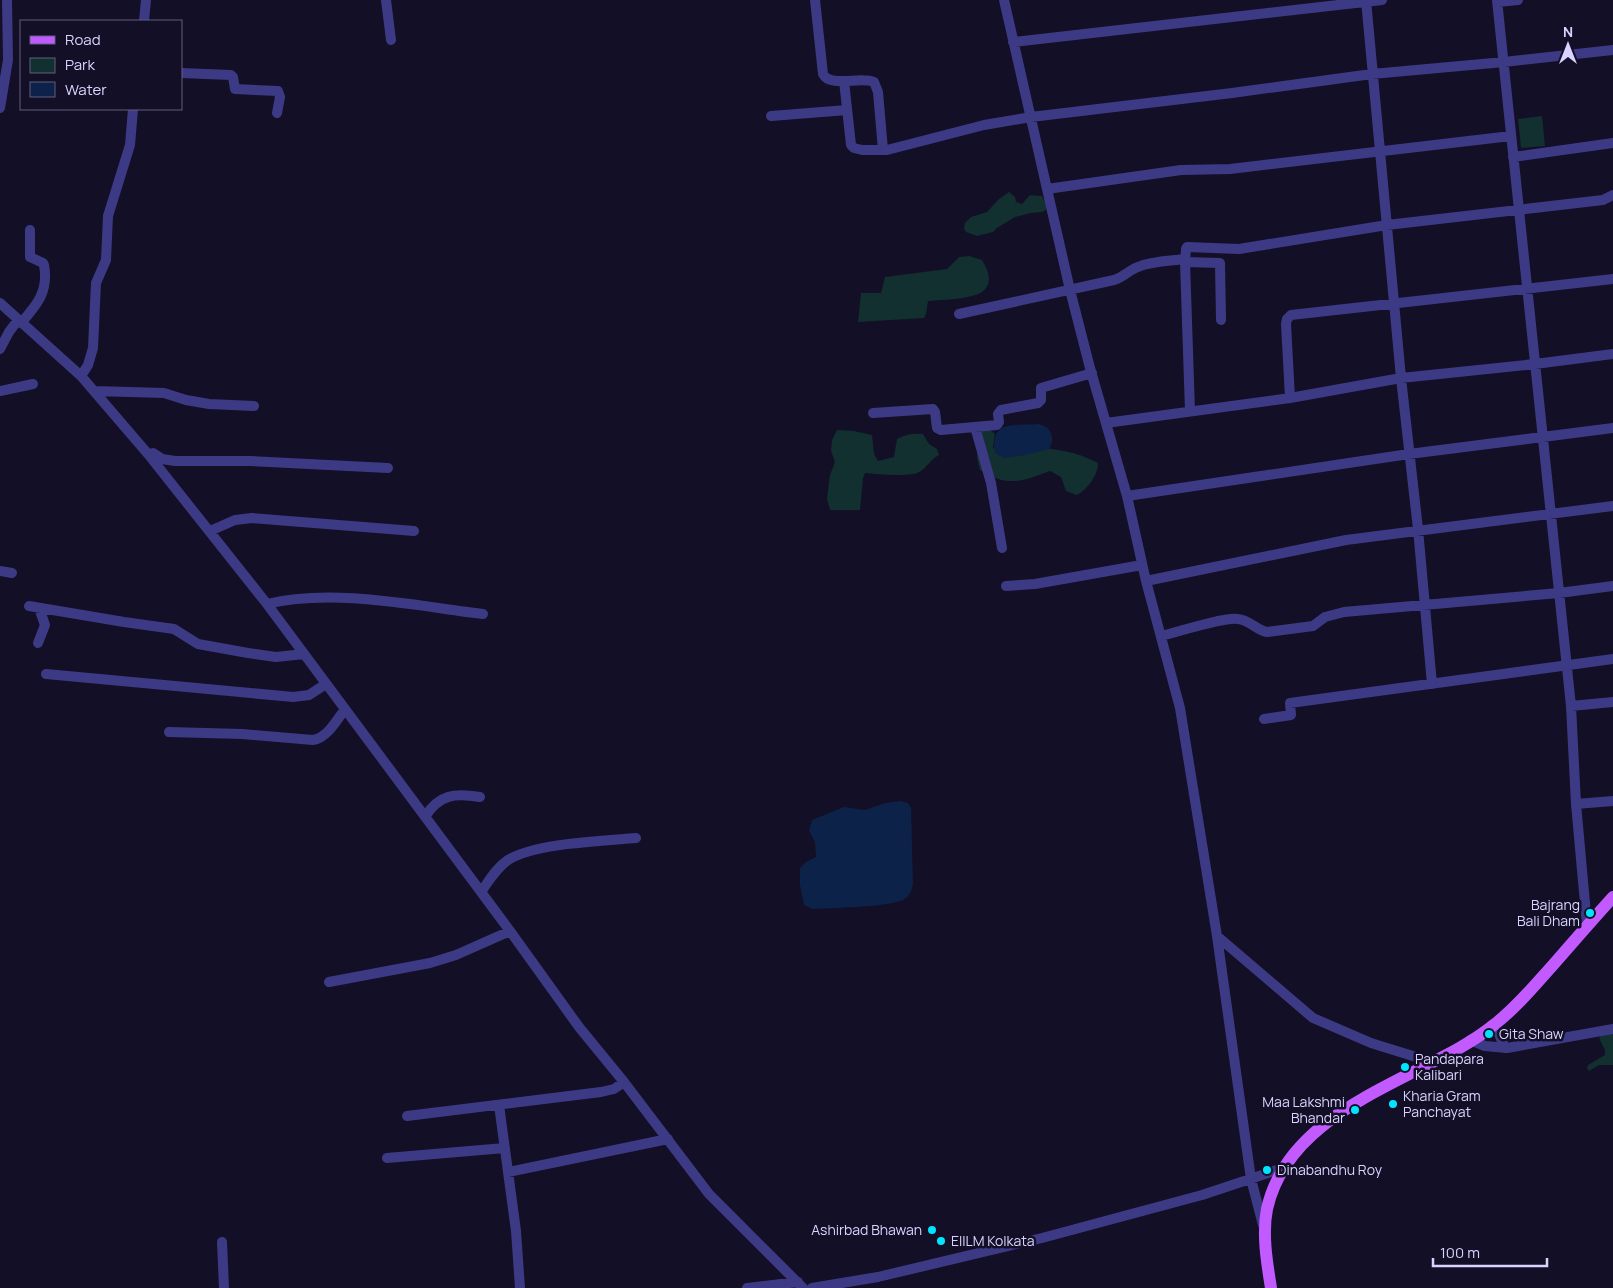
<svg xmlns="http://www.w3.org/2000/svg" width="1613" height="1288" viewBox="0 0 1613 1288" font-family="Manrope,sans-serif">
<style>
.green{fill:#12302f}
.water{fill:#0c2248}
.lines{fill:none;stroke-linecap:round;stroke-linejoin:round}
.minor{stroke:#3d3a85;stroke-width:10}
.major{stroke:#c25bff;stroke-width:12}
.poi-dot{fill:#00e5ff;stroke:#130f26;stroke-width:2}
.labels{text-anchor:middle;stroke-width:5;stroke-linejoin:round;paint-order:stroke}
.poi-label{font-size:14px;fill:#d9d4ff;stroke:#130f26;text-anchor:start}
</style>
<rect width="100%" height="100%" fill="#130f26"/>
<path class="green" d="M1542,116l3,30 -24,2 -3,-29z
M1009,192l6,5 1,5 6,2 8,-9 12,1 4,8v6l-4,2 -11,1 -16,4 -18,11 -4,4 -16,4 -11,-4 -2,-3 1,-6 6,-6 16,-5 12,-13z
M969,256l13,4c26,42 -27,38 -54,41l-2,13 -2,4 -66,4 3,-29h20l4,-16 62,-8 12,-12z
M837,430l17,1 18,4 2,19 4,7 16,-4 3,-18c9,-5 16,-6 26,-5l6,10 8,5 2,6c-8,4 -11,11 -18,16 -9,7 -43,3 -56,2l-2,5 -3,32h-30l-3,-11 3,-24 5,-13 -4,-11 1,-11z
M990,430l5,4 -2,14c35,-1 74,-3 105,15 0,12 -10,26 -21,32l-11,-4 -5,-14 -11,-6c-27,10 -43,17 -70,-1l-3,-12 1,-27z
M1603,1034h10v31h-14l-10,6 -2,-3 1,-3 17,-10v-5l-6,-12z"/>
<path class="water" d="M1039,424c12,3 17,14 10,25l-23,6 -22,3 -8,-4c-3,-6 -2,-9 -1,-15 2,-19 30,-13 44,-15z
M900,801l8,2 3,5 2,75c-1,7 -3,13 -10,17 -13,7 -73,8 -91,9l-8,-4 -4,-20v-17l6,-6 10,-5 -1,-15 -6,-11 3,-11 32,-13 21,3 20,-7z"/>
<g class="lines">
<path class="minor" d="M386,0l5,40
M815,0l8,74c7,14 38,2 51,8l4,10 5,58
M1004,0l66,290 20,78 37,128 19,85 34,127 37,228 34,243 12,46
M1366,0l35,378 17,151 14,155
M1497,0l74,706 5,98 11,121
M1498,2l20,-2
M144,21l2,-21
M1013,42l369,-42
M181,73l50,2 2,2 2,12 43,2 2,6 -3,16
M844,81l7,64 3,3 8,2h25l97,-25 47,-8 201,-24 140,-19 132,-12 109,-12
M0,108l8,-48 -1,-60
M771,116l76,-6
M1513,157l100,-14
M1047,189l134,-19 49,-1 281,-33
M1185,262l35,1 1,57
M0,303l81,73 67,78 119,150 243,327 69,96 45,55 85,112 94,94
M959,314l155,-34c10,-3 15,-10 24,-13 14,-6 32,-6 47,-8
M21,323c16,-18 28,-32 23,-58l-1,-2 -13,-6v-27
M0,349l9,-17 9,-12
M81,376l7,-11 5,-17 3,-65 10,-23 2,-44 22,-71 3,-36
M0,391l33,-7
M94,391l70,2 22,7 23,4 45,2
M1290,398l-4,-74 1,-5 4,-4 322,-36
M1190,411l-5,-149 1,-13 1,-2 52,2 148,-24 216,-25 10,-5
M873,413l60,-4 2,3 2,16 4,2 56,-5 2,-3 -1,-8 3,-4 37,-7 3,-3v-12l51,-15
M1106,423l184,-25 111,-20 134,-14 78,-10
M975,427l16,56 11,65
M149,454l4,-1 9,6 13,2h75l138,7
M1127,496l282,-42 204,-26
M210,531l25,-11 17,-2 162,13
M0,571l12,2
M1146,581l200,-41 267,-34
M1006,586l29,-2 107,-19
M267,604c66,-16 149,2 216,10
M29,606l95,16 50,7 24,15 50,9 28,4 28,-3
M1161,636c17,-4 62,-19 77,-17 12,1 18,11 29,13l46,-6 12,-9 19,-5 215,-19 54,-7
M38,643l7,-18 -6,-17
M46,674l247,23 16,-2 17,-11
M1571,706l42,-4
M1264,719l27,-4 -1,-12 323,-44
M169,732l73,2 71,6c14,-2 24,-20 32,-31
M1576,804l37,-3
M425,817c14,-23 30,-24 55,-20
M481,892c8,-11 15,-24 27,-32 27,-17 94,-19 128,-22
M1217,936l96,82 58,25 61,19
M329,982l101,-19 26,-8 54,-24
M1495,1025l10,23
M1470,1040l15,6 22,2 106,-19
M499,1105l17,126 4,57
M407,1116l194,-24 13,-3 10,-7
M387,1158l118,-10
M508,1172l160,-33
M222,1242l2,46
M747,1288l51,-6
M812,1288l66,-11 164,-39 160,-43 81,-27"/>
<path class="major" d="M1271,1288c-4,-25 -9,-54 -4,-79 16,-73 89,-108 150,-139 26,-13 55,-27 78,-46 22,-17 40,-39 58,-59 20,-23 40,-46 60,-68"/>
</g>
<g class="poi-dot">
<circle cx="1590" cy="913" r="5"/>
<circle cx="1489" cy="1034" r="5"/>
<circle cx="1405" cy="1067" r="5"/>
<circle cx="1393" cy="1104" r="5"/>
<circle cx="1355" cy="1110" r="5"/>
<circle cx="1267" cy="1170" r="5"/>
<circle cx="932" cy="1230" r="5"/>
<circle cx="941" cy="1241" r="5"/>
</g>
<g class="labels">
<g class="poi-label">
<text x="1580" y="910" text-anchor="end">Bajrang<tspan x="1580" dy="16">Bali Dham</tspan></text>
<text x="1499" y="1039">Gita Shaw</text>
<text x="1415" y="1064">Pandapara<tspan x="1415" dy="16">Kalibari</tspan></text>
<text x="1403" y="1101">Kharia Gram<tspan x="1403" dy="16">Panchayat</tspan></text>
<text x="1345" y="1107" text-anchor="end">Maa Lakshmi<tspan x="1345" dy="16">Bhandar</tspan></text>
<text x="1277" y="1175">Dinabandhu Roy</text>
<text x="922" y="1235" text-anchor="end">Ashirbad Bhawan</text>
<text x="951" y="1246">EIILM Kolkata</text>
</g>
</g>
<rect x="20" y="20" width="162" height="90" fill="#130f26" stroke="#625e7d"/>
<rect x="30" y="36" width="25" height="8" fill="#c25bff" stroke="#625e7d"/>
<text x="65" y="45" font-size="15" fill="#d9d4ff">Road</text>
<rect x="30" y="58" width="25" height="15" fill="#12302f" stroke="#625e7d"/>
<text x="65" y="70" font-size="15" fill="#d9d4ff">Park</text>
<rect x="30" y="82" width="25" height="15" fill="#0c2248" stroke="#625e7d"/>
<text x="65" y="95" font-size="15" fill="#d9d4ff">Water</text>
<g transform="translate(1568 45)" stroke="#130f26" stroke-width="4" paint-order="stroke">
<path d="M0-4L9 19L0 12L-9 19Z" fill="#d9d4ff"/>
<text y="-8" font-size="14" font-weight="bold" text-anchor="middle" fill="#d9d4ff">N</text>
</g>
<path d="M1433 1258v8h114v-8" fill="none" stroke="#d9d4ff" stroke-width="2.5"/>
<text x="1440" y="1258" font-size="15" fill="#d9d4ff" stroke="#130f26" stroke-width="4" paint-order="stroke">100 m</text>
</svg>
